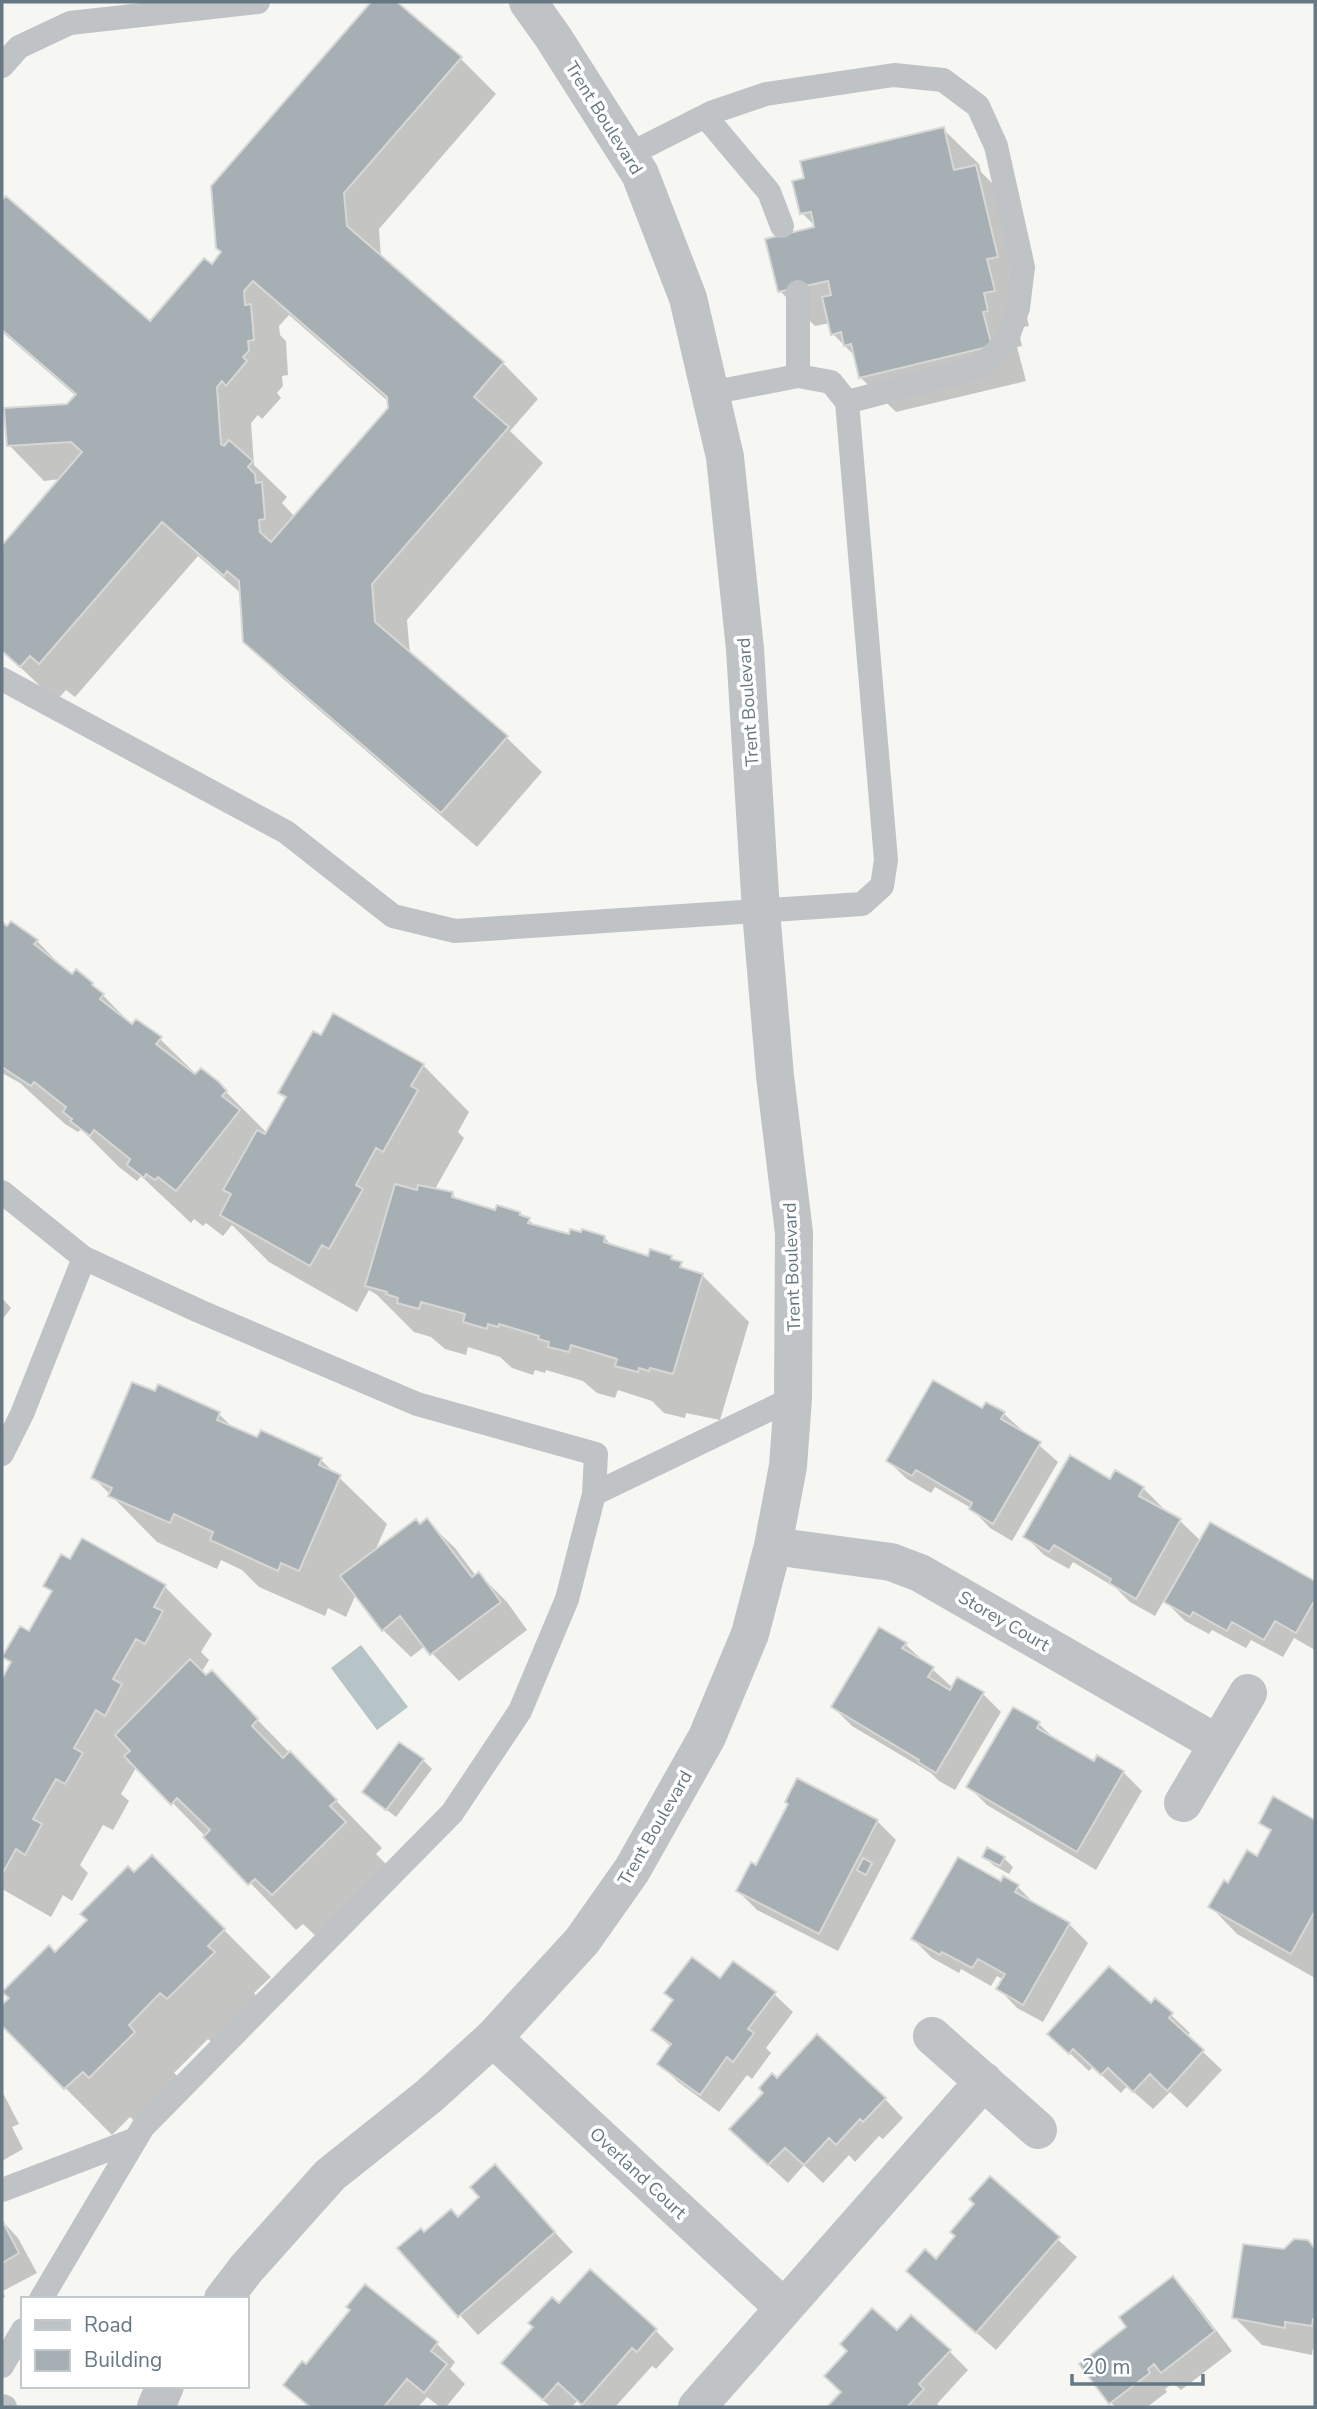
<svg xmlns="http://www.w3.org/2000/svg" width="1317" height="2409" viewBox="0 0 1317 2409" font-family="'Nunito Sans',sans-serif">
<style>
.water{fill:#b6c3c7}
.shadow{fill:#0003;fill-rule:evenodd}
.building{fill:#a6afb4;stroke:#d7d7d5;stroke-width:2;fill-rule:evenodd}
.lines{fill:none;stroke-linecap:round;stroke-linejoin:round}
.service{stroke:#bfc3c6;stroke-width:24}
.minor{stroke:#bfc3c6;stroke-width:38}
.tertiary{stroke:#bfc3c6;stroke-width:38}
.labels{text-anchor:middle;stroke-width:7;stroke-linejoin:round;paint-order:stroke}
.street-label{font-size:18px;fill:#667883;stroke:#fff}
</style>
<rect width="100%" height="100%" fill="#f6f6f3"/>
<path class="water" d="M361,1645l47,62 -31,23 -46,-62z"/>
<path class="shadow" d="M373,2h22l65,56 36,36 -117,135 2,29 122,105 35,36 -28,32 33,32 -136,157 3,34 96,83 36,35 -65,75 -196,-170 -36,-35 -3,-48 -44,-38 -123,141 -9,-7 -10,11 -54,-51v-102l59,-69 -17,2 -35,-36 59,-40 8,-9 -74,-64v-129l4,-5 144,126 62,-58 11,-14 -10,-65zM289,315l100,87 1,6 -95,109 -13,-14 5,-6 -33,-32 -3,-42 7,-8 4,4 19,-21 -4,-5 6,-7 -1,-10 6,-1 -2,-34 -6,-6 -1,-9z
M943,129l36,35 2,8 30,30 10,92 8,32 -11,2 4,18 -5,1 9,34 -130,31 -36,-35 -4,-20 -23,-23 -3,-11 -15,3 -35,-35 37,-63 -15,-15z
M2,920l6,7 29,14 35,36 20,7 41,42 27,13 37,36 29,17 41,41 20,-34 -7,-7 143,-27 46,47 -11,20 6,6 -29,51 17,5 7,7 37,11 24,1 17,14 33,9 35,2 8,9 36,11h22l17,13 14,4 47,47 -29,98 -34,-7 -1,5 -21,-5 -12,-12 -34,-11 -3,8 -18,-5 -14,-12 -37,-11 -1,3 -10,-3 -2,5 -21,-7 -12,-11 -32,-10 -2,8 -21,-6 -14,-12 -17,-5 -37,-37 -8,-5 -12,22 -88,-50 -37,-37 -9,11 -17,-13 -3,3 -9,-7 -3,4 -50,-47 -4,5 -18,-14 -38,-38 -3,3 -13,-8 -45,-41 -18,-10z
M2,1298l9,10 -9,12z
M983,1411l21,3 54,48 -46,79 -22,-13 -19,-20 -36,-21 -4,6 -24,-14 -19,-18z
M219,1414l15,15 87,31 66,64 -13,29 53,-32 28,27 21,28 3,-2 28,28 20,28 -68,51 -34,-35 -14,11 -28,-27 -27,-36 -10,23 -18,-9 -3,8 -66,-29 -17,-17 -21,-10 -4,9 -60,-27 -64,-65z
M1111,1481l32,7 19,19 -2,3 20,11 21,20 10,-17 104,59v67l-21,-12 -11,19 -32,-17 -5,8 -34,-18 -3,4 -24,-13 -21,-21 -9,16 -25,-14 -14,-14 -43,-26 -4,7 -25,-14 -18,-18z
M70,1561l95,26 47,47 -11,18 8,8 -8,13 5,5 6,-5 170,175 -6,6 16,16 -72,70 -17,-16 -7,6 -159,-164 -16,28 8,7 -16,29 -10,-5 -23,40 8,8 -16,28 -9,-6 -12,22 -49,-28v-207l10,-18 -7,-7 24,-23 24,-41 -8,-8z
M879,1630l27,15 47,43 30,6 18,18 -46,78 -16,-9 -8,-8 -79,-47 -19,-19z
M1014,1709l25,15 20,19 35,21 29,8 19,19 -46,79 -109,-65 -19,-19z
M423,1760l9,9 -36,48 -22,-17z
M798,1780l79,41 19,19 -58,111 -81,-41 -19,-19 18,-23 33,-64z
M1274,1799l41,23v156l-78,-44 -27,-28 48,-48 14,-25 -11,-11z
M984,1856l20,2 9,9 -4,7 -16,-9z
M152,1858l119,119 -17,16 6,7 -45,45 -7,-6 -34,34 7,6 -44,44 -7,-6 -18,18 -110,-111v-17z
M1002,1883l16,4 18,18 33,19 19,19 -45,79 -26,-14 -18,-19 5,-9 -7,-4 -6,10 -30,-17 -2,4 -27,-15 -19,-19z
M720,1981l54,13 19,18 -27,36 5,5 -19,26 -5,-4 -28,37 -41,-30 -18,-18 11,-17 -18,-17 21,-29z
M1155,2000l35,33 -3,4 35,33 -35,38 -17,-16 -17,17 -26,-23 -6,7 -28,-26 -4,4 -40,-37 102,-29z
M2,2091l17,33 -7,3 11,22 -21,12z
M885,2099l18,19 -20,21 -4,-3 -24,26 -6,-7 -26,28 -19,-18 -16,18 -38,-35z
M495,2167l78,85 -95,83 -78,-86 58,-31 24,-20z
M990,2178l87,79 -81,93 -69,-61 9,-28 21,-24z
M2,2221l16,17 19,35 -34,18 2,6 -3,2z
M1307,2242l8,8v99l-2,-1 -1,7 -50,-10 -28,-28 50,-66z
M1173,2278l18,19 41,54 -51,39 -8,-7 -8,6 2,3 -20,15h-32l-4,-5 18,-74z
M559,2306l96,24 19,19 -18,20 -4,-3 -37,41h-30l-8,-6 -5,6h-21l-29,-25z
M898,2333l51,18 19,19 -31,34 3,3h-111z
M437,2344l18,18 -5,7 15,15 -19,23h-6l-13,-10 -9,10h-110l-23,-22 22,-18z"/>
<path class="building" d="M371,2h26l65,55 -118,136 3,33 157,136 -30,35 35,30 -137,157 3,38 133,114 -67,77 -198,-171 -4,-61 -12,-10 -3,5 -62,-54 -123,142 -9,-8 -10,11 -18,-16v-106l80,-93 -11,-10 -64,4 -3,-38 63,-4 9,-10 -74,-64v-130l4,-4 144,125 54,-63 8,6 9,-12 -5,-4 -5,-62zM253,281l134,116 1,11 -117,134 -11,-10 -1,-12 6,-1 -3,-37 -6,1 -1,-9 -7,-7 5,-6 -24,-21 -5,6 -3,-2 -4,-57 5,-6 4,5 21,-25 -4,-4 6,-6 -1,-10 6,-1 -3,-36 -6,1 -1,-14z
M944,127l10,43 22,-5 22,92 -11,2 8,32 -11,2 4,18 -5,1 9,34 -133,32 -8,-34 -7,2 -3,-14 -10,3 -9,-38 9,-2 -3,-14 -50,11 -13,-53 49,-12 -3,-15 -11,2 -8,-33 12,-3 -4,-17z
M11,921l27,19 -4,4 38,30 4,-5 17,14 -1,2 12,9 -4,5 32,25 4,-5 26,18 -6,7 39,30 6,-6 18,14 8,9 -5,5 18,14 -64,81 -18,-14 -3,3 -9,-6 -2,4 -17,-13 3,-6 -36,-29 -4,6 -20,-15 2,-2 -9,-7 3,-5 -32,-25 -3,4 -29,-19v-145l5,4z
M333,1013l91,51 -13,22 7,4 -35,62 -7,-4 -20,37 7,4 -34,60 -7,-4 -12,21 -90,-51 11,-21 -8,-4 34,-60 8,4 21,-37 -8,-4 35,-62 8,4z
M395,1184l22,6 1,-5 35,7 -1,5 43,13 2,-5 23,7v3l10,3 -2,5 41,11 1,-5 11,3 1,-3 23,7 -1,6 44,14 2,-7 22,7 -1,3 11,3 -2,5 23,7 -30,100 -23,-6 -1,3 -10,-3 -1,4 -23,-6 2,-7 -46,-14 -2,7 -21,-5 1,-5 -11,-3 1,-3 -40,-12 -1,3 -10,-3 -1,5 -24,-7 2,-8 -44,-12 -2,7 -22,-6 1,-5 -12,-4 1,-2 -22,-6z
M933,1380l49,28 4,-6 19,10 -4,7 40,23 -48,82 -24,-15 3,-6 -56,-33 -4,6 -26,-15z
M132,1382l23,9 3,-7 62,28 -3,8 40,17 4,-7 61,28 -3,7 22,10 -42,96 -18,-8 -3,8 -68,-31 3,-8 -39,-18 -4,9 -62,-27 4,-8 -21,-10z
M1070,1455l40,24 5,-9 29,17 -5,9 42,23 -45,80 -27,-16 2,-4 -57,-34 -5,7 -26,-15z
M427,1518l45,59 7,-5 22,30 -71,53 -30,-39 -18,15 -42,-55 76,-57 4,5z
M1210,1522l105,59v23l-2,-1 -17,30 -21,-12 -11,19 -32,-18 -5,9 -34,-19 -3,5 -26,-15z
M82,1538l84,47 -12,22 9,4 -18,33 -9,-5 -23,40 9,5 -17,32 -9,-6 -22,38 9,5 -18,31 -9,-5 -23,40 9,5 -17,31 -9,-6 -12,22 -2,-1v-191l9,-17 -9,-5 18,-31 9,5 23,-40 -9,-5 18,-32 9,5z
M879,1627l28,16 -5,5 32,19 -6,10 22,13 7,-13 27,15 -48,81 -18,-11 1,-2 -88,-53z
M190,1659l16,16 6,-5 46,49 -6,7 31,32 7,-7 47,49 -7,6 16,16 -74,73 -17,-16 -7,6 -45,-48 7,-7 -33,-32 -6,7 -47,-49 6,-5 -15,-16z
M1013,1707l27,15 -3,6 57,33 3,-6 27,16 -47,81 -111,-65z
M399,1742l25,17 -38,51 -24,-18z
M797,1778l81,42 -59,114 -83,-43 15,-29 5,3 32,-61 -3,-2z
M1273,1796l42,24v91l-24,43 -83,-47 16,-27 4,3 19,-33 10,6 14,-26 -12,-7z
M987,1847l18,10 -5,9 -18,-9z
M152,1855l73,74 -17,17 7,6 -48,47 -7,-6 -31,32 6,7 -46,46 -6,-6 -19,17 -62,-63v-21l7,-7 -7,-6 47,-47 6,7 32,-32 -7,-6 48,-48 6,6z
M958,1857l43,24 2,-5 16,9 -4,7 55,31 -47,82 -27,-16 9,-15 -27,-15 -6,9 -30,-16 -2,3 -29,-16z
M863,1858l9,5 -6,12 -9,-5z
M692,1957l28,21 13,-17 43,31 -28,37 6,4 -21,29 -6,-5 -27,38 -43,-31 14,-20 -20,-14 22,-30 -9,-7z
M1109,1966l42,37 4,-5 18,15 -4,5 35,32 -37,41 -17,-17 -17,18 -25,-24 -7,7 -28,-26 -4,5 -22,-20z
M817,2034l69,64 -23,24 -3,-3 -24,26 -7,-7 -25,27 -19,-17 -17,17 -39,-36 34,-36 -4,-5 13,-15 5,5z
M495,2164l60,68 -97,85 -61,-69 24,-20 3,4 27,-23 7,8 21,-20 -9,-10z
M990,2176l70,61 -84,96 -70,-62 19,-22 11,10 19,-23 -5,-4 24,-28 -5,-5z
M2,2220l17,33 -17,10z
M1294,2239l14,1 7,9v70h-2l-1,7 -27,-4v6l-53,-10 11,-74 41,5z
M590,2269l67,60 -20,23 -5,-4 -50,57 -24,-22 -15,17 -42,-37 32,-36 -5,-4 24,-26 7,6z
M1173,2276l42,55 -54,42 -7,-9 -6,5 2,4 -41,31 -30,-40 47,-37 -7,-10z
M365,2284l73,58 -7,9 16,13 -23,29 -17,-14 -23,28h-74l-27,-22 19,-24 4,3 44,-54 -4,-3z
M872,2308l25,22 14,-15 40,35 -32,34 5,5 -17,18h-80l14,-15 -17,-16 23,-25 -7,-7z"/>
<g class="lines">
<path class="service" d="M2,66l17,-19 51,-24 188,-21
M705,116l64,76 13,34
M628,155l85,-43 53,-18 128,-19 49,5 35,26 18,40 27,121 -5,41 -12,34 -26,25 -133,35
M798,292v84
M2,679l284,153 107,84 62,15 407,-27 20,-18 4,-26 -39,-458 -16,-20 -33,-6 -88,17
M2,1192l82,66 115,53 218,93 179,50 -2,40 -27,105 -47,112 -68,102 -309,314 -102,172
M2,1454l20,-40 62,-156
M594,1494l199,-96
M2,2190l134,-51
M2,2366l21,-36
M2,2406l3,1"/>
<path class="minor" d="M773,1546l118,16 29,11 298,171
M1183,1803l65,-110
M932,2036l106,94
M493,2038l290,269
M697,2407l287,-326"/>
<path class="tertiary" d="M223,2299l23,-30 84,-94 99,-79 64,-58 89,-97 50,-71 75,-133 43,-103 23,-88 15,-80 5,-68 1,-165 -19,-157 -14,-165 -16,-262 -20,-192 -37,-159 -48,-124 -87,-137 -25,-35
M156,2407l9,-21"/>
</g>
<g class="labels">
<g class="street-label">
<text transform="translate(604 118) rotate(58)" y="6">Trent Boulevard</text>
<text transform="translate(748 702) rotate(-94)" y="6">Trent Boulevard</text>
<text transform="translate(792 1267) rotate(-92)" y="6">Trent Boulevard</text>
<text transform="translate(1004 1621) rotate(30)" y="6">Storey Court</text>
<text transform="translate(655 1828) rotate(-60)" y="6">Trent Boulevard</text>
<text transform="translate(638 2173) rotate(43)" y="6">Overland Court</text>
</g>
</g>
<rect width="1317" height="2409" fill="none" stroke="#667883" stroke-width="7"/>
<rect x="21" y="2297" width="228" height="91" fill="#ffffff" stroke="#c2c9cd" stroke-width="2"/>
<rect x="35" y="2320" width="35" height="10" fill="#bfc3c6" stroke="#c2c9cd" stroke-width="2"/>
<text x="84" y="2332" font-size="21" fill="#667883">Road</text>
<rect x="35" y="2350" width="35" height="21" fill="#a6afb4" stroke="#c2c9cd" stroke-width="2"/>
<text x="84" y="2367" font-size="21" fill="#667883">Building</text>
<path d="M1072 2374v10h131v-10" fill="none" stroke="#667883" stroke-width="3.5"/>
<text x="1082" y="2374" font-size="21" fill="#667883" stroke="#ffffff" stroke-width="5" paint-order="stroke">20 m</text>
</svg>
